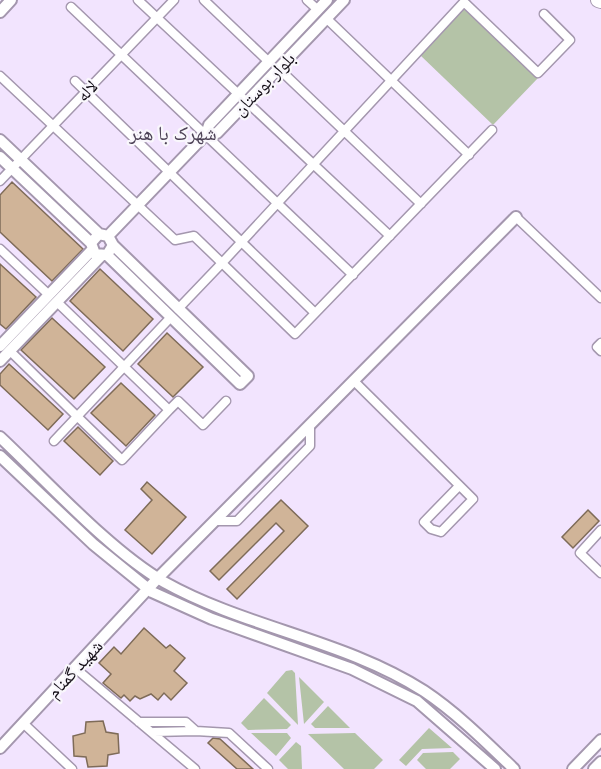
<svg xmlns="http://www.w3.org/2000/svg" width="601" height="769" viewBox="0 0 601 769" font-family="Karla,'Noto Naskh Arabic',sans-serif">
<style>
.green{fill:#b4c3a7}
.building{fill:#d0b498;stroke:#7e6b58;stroke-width:1.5}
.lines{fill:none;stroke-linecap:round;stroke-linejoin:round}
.minor-casing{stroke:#a497ae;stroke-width:11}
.tertiary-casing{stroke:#a497ae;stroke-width:14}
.trunk-casing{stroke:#a497ae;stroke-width:16}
.minor{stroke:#fff;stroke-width:8}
.tertiary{stroke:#fff;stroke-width:10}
.trunk{stroke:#fff;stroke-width:14}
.labels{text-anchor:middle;stroke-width:4.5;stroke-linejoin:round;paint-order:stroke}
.street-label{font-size:18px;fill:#120d15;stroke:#f9f7fc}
.neighbourhood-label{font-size:20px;fill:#4d4256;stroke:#f9f7fc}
</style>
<rect width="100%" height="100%" fill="#f2e4fe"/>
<path class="green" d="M464,8l74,70 -45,47 -73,-70z
M292,670l3,3 3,52 -31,-32 19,-22z
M299,677l25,25 -20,22z
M264,698l27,27 -4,4 -39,1 -7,-7z
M328,706l22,22h-35l-4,-4z
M429,728l23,20 -30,1 -16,17 -7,-6z
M251,733h36l4,5 -15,18z
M355,733l28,27 -9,9h-30l-36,-35z
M296,742l5,4 1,23h-14l-9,-9z
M453,752l7,7 -10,10h-24l-9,-9 6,-7z"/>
<path class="building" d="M12,182l71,67 -31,32 -52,-49v-37z
M0,264l36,33 -30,32 -6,-5z
M100,269l53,50 -30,32 -53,-50z
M52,318l53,49 -31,32 -53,-49z
M167,333l36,34 -30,30 -35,-33z
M9,364l54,50 -15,16 -48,-45v-11z
M121,383l34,32 -29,31 -35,-33z
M78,427l35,34 -13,14 -36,-34z
M147,482l39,35 -34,37 -27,-24 27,-30 -11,-11z
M281,500l27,26 -71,73 -10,-10 57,-58 -8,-8 -57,57 -9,-9z
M588,510l11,11 -26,27 -11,-11z
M144,628l22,20 4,-3 15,13 -11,13 13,12 -16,17 -7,-7 -6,7 -7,-6 -11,5 -5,-3 -5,5 -6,-6 -3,3 -18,-15 8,-9 -12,-11 15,-16 7,7z
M103,721l3,11 12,2 1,19 -11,2 -1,11 -19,1 -2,-10 -12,-1 -1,-20 12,-3 1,-11z
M213,738l7,1 33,30h-16l-29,-26z"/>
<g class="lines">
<g class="minor-casing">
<path id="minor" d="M138,0l252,236
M204,0l65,62
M307,0l11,10
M71,7l282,268
M326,18l143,137
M278,68l143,136
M0,76l175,164 19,-4 28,27 242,-261 74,71 32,-33 -26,-26
M75,81l240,232
M0,181l174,-181
M516,217l85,81
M0,249l49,46
M178,309l44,-46 73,71 197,-204
M601,343l-4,4 4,4
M10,351l112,109 47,-50 -112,-108
M354,381l119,118 -32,33 -10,-3 -7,-7 35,-36
M169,410l9,-9 25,24 23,-24
M54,441l117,-124
M216,521h21l73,-75v-20
M601,530l-21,23 21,20
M75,668l120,101
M139,722h47l10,9 33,2 39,36
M23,723l49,46
M154,732l42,-1"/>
</g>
<g class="tertiary-casing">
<path id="tertiary" d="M0,12l11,-12
M206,134l11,-1 127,-133
M0,140l99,94 9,2 5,9 -6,10 -12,-1 -4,-11 8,-9
M0,157l91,86
M108,236l98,-102 3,-9 118,-125
M107,255l133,129 8,-8 -135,-131
M0,346l92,-96
M0,361l101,-105
M0,437c48,45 109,113 164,145 82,46 181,58 260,109 33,22 62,51 90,78
M0,456l93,88 59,48 60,27 140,50 65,32 78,68
M0,748l158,-170 358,-361
M573,769l28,-29
M594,769l7,-7"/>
</g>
<g class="trunk-casing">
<path id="trunk" d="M598,0l3,1"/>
</g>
<use href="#minor" class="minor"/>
<use href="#tertiary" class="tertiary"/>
<use href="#trunk" class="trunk"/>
</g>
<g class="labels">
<g class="street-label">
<text transform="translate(264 84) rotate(-46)" y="6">بلوار بوستان</text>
<text transform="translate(87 91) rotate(-46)" y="6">لاله</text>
<text transform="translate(75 669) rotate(-47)" y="6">شهید گمنام</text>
</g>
<g class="neighbourhood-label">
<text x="173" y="140">شهرک با هنر</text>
</g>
</g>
</svg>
